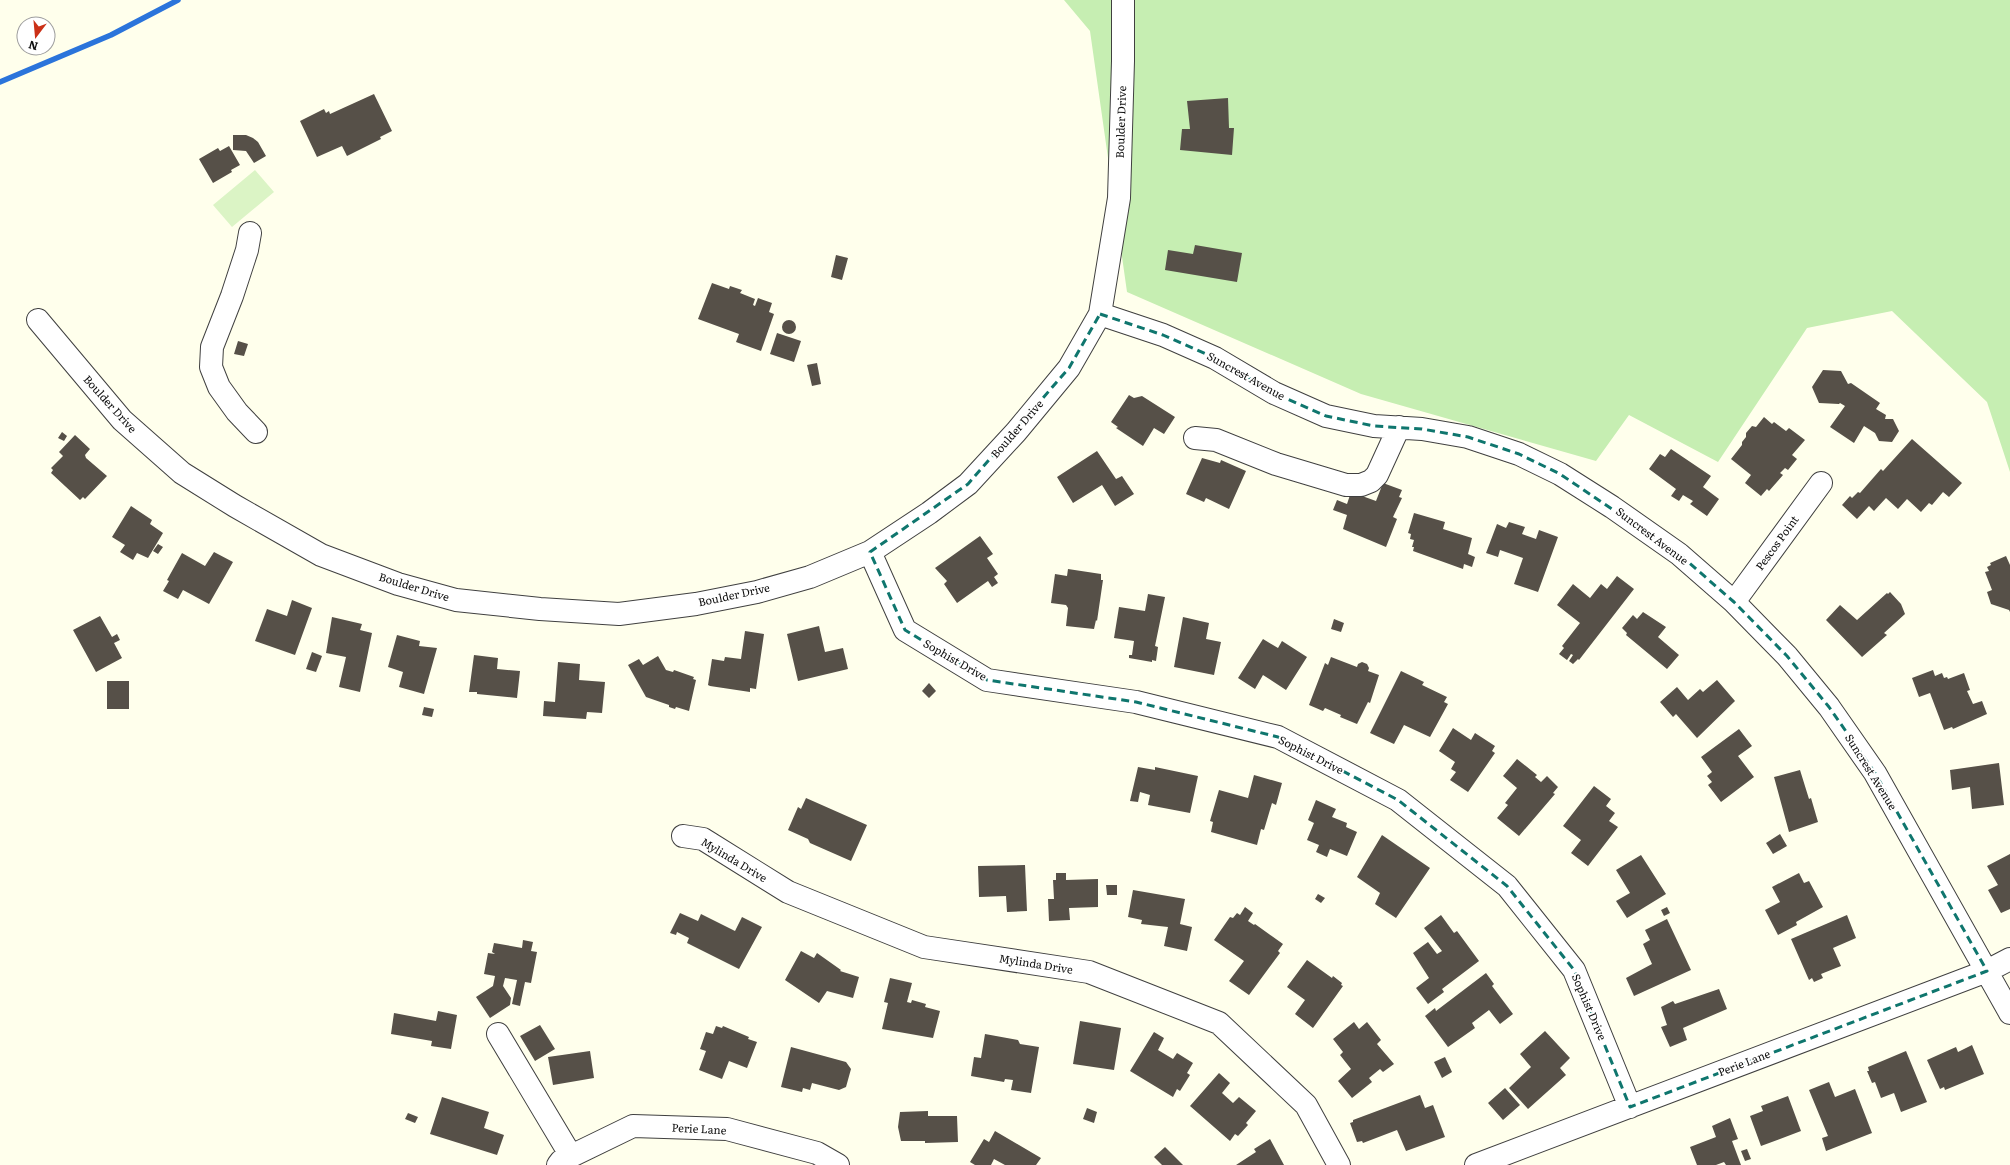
<svg xmlns="http://www.w3.org/2000/svg" width="2010" height="1165" viewBox="0 0 2010 1165" font-family="Literata,serif">
<style>
.green{fill:#c6eeb2}
.pitch{fill:#dbf4c5}
.lines{fill:none;stroke-linecap:round;stroke-linejoin:round}
.stream{stroke:#2b74db;stroke-width:5.5}
.building{fill:#565048}
.minor-casing{stroke:#404040;stroke-width:24}
.minor{stroke:#fff;stroke-width:22}
.marked{fill:none;stroke:#0f766e;stroke-width:3;stroke-dasharray:8 5;stroke-linejoin:round}
.labels{text-anchor:middle;stroke-width:4;stroke-linejoin:round;paint-order:stroke}
.street-label{font-size:11px;fill:#0d0d0d;stroke:#fff}
</style>
<rect width="100%" height="100%" fill="#ffffec"/>
<path class="green" d="M1064,0h946v472l-23,-70 -95,-91 -85,17 -89,134 -89,-47 -33,46 -235,-67 -234,-102 -37,-261z"/>
<path class="pitch" d="M255,170l19,22 -42,35 -19,-22z"/>
<g class="lines">
<path class="stream" d="M0,82l111,-47 67,-35"/>
</g>
<path class="building" d="M374,94l18,37 -12,6 1,2 -34,17 -5,-10 -25,11 -17,-36 24,-12 2,4 3,-2 1,3z
M1228,98l1,30h5l-2,27 -52,-5 2,-21h8l-3,-28z
M233,135h13l7,3 5,4 8,14 -12,7 -8,-12 -13,-1z
M229,146l11,19 -9,5 1,2 -19,11 -14,-24 19,-11 2,3z
M1195,245l47,8 -5,29 -72,-12 3,-20 25,4z
M836,255l12,3 -6,22 -11,-3z
M712,283l17,6 1,-3 12,4 -2,3 15,6 -2,6 2,1 3,-8 14,5 -3,9 5,2 -13,37 -25,-9 3,-8 -41,-15z
M782 327a7 7 0 1 1 14 0a7 7 0 1 1-14 0Z
M777,333l24,8 -7,21 -24,-8z
M238,341l10,3 -4,12 -10,-2z
M817,363l4,21 -9,2 -5,-21z
M1823,370l18,1 7,13 3,-1 29,20 -4,6 10,6 -1,4h8l6,12 -7,11 -13,-1 -4,-8 -11,-7 -10,17 -24,-16 15,-21 -5,-3 -1,1 -20,-1 -7,-16z
M1129,395l5,3 8,-2 33,21 -11,17 -10,-6 -11,18 -27,-18 2,-1 -7,-5z
M1764,417l8,7 2,-2 12,9 3,-3 16,12 -13,15 5,4 -9,11 -3,-2 -5,5 3,2 -14,16 -2,-2 -6,7 -16,-13 6,-8 -20,-16 11,-14v-3l4,-5v-4l6,-7 4,1z
M62,432l5,4 -3,5 -6,-3z
M75,435l15,14 -5,6 1,3 21,18 -22,23 -2,-2 -3,3 -29,-27 2,-3 -2,-2 12,-12 -4,-4z
M1912,439l50,44 -13,14 -6,-5 -11,13 -3,-2 -8,9 -14,-13 -9,10 -12,-11 -12,13 -5,-5 -12,13 -15,-14 8,-9 2,2 6,-6 2,1 21,-24 2,2z
M1671,449l40,27 -8,11 16,12 -12,17 -17,-12 3,-3 -10,-6 -4,6 -8,-5 5,-7 -27,-20 11,-15 5,3z
M1097,451l19,28 6,-3 12,18 -19,12 -13,-21 -29,18 -16,-26z
M1202,458l18,5 1,-3 25,11 -17,38 -23,-11 -2,4 -18,-8z
M1383,483l19,7 -3,7 3,1 -9,19 4,2 -11,28 -43,-18 4,-14 -14,-5 4,-10 10,4 4,-12 25,9z
M131,506l21,14 -2,4 13,9 -15,25 -11,-5 -4,7 -13,-8 5,-7 -13,-8z
M1414,513l31,9 -2,7 29,9 -4,16 7,3 -3,10 -8,-3 -1,5 -50,-18 1,-4h-2l2,-7 -4,-1 1,-5 -3,-1z
M1509,522l16,5 -3,7 14,5 3,-9 19,7 -20,55 -24,-8 9,-26 -23,-8 -2,7 -12,-4 11,-29 9,4z
M980,536l13,18 -6,4 11,16 -4,3 4,6 -6,4 -4,-6 -31,22 -13,-19 3,-3 -12,-13z
M158,544l5,3 -5,7 -5,-3z
M214,552l19,10 -24,42 -26,-14 -5,9 -15,-8 6,-10 -2,-1 15,-27 23,13z
M2006,556l4,9v47l-1,-2 -18,-6 -4,-12 5,-2 -7,-18 4,-1 -2,-4 4,-2 -1,-2z
M1068,569l33,5v6h2l-6,41 -1,-1 -2,9 -28,-3 2,-18 -2,-3 -15,-2 4,-29 12,2z
M1617,576l17,13 -55,71 -1,-1 -5,5 -4,-3 4,-6 -2,-1 -4,6 -8,-6 5,-6 -2,-2 18,-23 -23,-18 16,-21 17,14 11,-14 6,5z
M1890,592l11,12 4,10 -21,19 3,2 -25,22 -36,-37 14,-15 17,15 30,-27 1,1z
M1148,594l17,3 -10,49 3,1 -2,14 -4,-1v2l-23,-4v-3h3l2,-14 -20,-3 5,-31 26,4z
M292,600l20,8 -17,47 -40,-14 12,-32 20,7z
M1643,612l23,15 -8,10 21,18 -12,14 -41,-34 1,-2 -5,-5 11,-13 4,4z
M100,616l12,21 5,-3 3,6 -6,3 8,15 -26,14 -23,-42z
M332,617l30,7 -2,6 12,3 -12,59 -21,-5 7,-30 -20,-4z
M1183,617l26,6 -3,16 15,3 -7,33 -40,-8z
M1334,619l10,4 -3,9 -10,-3z
M819,626l6,26 18,-4 5,21 -50,12 -11,-47z
M745,631l19,3 -8,55 -6,-1v4l-40,-6 -2,-1 4,-26 12,2 1,-4 16,2z
M397,635l23,6 -1,5 18,2 -13,46 -25,-7 4,-15 -15,-5z
M1263,639l15,9 4,-7 25,16 -21,33 -23,-15 -8,14 -17,-11z
M312,652l10,4 -6,16 -10,-3z
M474,655l24,3 -1,11 23,2 -3,27 -40,-4v-2h-8z
M658,656l8,14 7,2 1,-2 20,7 -1,2 3,1 -7,31 -13,-4 -1,2 -6,-2v-2l-23,-8 -18,-32 11,-6 4,6z
M1331,657l26,10 1,-3 4,-2 5,2 2,4 -1,3 11,4 -9,28 -2,-1 -11,22 -17,-7 1,-2 -16,-7 -2,3 -14,-6 16,-42 3,2z
M558,662l22,2 -1,16 26,2 -3,31 -15,-1 -1,7 -43,-3 1,-15 11,1z
M1933,670l2,6 7,-3 2,5 3,-1 1,2 16,-6 6,17 -3,1 6,13 9,-3 5,13 -34,15 -1,-2 -8,3 -14,-37 -11,4 -7,-19z
M1401,671l23,11 -2,3 25,12 -3,5 4,2 -18,33 -26,-12 -10,19 -24,-11z
M1717,680l18,21 -38,37 -21,-24 -3,3 -13,-15 17,-15 11,13 12,-11 3,3z
M107,681h22v28h-22z
M929,683l7,8 -7,7 -7,-7z
M424,707l10,2 -2,8 -10,-2z
M1453,728l18,12 4,-7 20,13 -3,5 3,2 -27,39 -18,-12 6,-8 -5,-3 4,-7 -16,-11z
M1739,729l13,17 -14,10 16,21 -33,25 -13,-17 4,-3 -5,-6 5,-4 -11,-15z
M1517,759l20,16 -2,2 6,5 6,-6 11,11 -5,6 2,1 -36,42 -22,-18 11,-13 -3,-2 12,-15 -14,-12z
M1999,763l5,42 -32,4 -2,-22 -18,3 -2,-20z
M1138,767l17,3v-3l43,9 -8,37 -42,-8 2,-10 -10,-3 -2,10 -8,-1z
M1800,770l9,29 2,-1 7,24 -29,10 -15,-55z
M1254,775l28,8 -6,22 -4,-2 -8,27 -3,-1 -4,16 -46,-13 2,-10 -3,-1 9,-31 29,8z
M1594,786l17,13 -5,7 9,7 -6,8 9,6 -30,39 -17,-13 10,-13 -18,-14z
M806,798l61,27 -16,36 -41,-18 -2,-4 -20,-9 10,-23 3,2z
M1316,800l20,9 -4,8 15,6 -1,4 11,5 -10,24 -17,-7 -3,8 -11,-5 3,-7 -12,-5 7,-17 -6,-3z
M1780,834l7,12 -14,8 -7,-11z
M1382,835l48,33 -34,50 -21,-14 5,-11 -23,-16z
M2010,854v55l-9,4 -13,-23 10,-5 -11,-19z
M1641,855l25,39 -39,24 -11,-17 14,-8 -14,-23z
M1025,865l2,46 -20,1 -1,-16 -27,1 -1,-31z
M1056,873h10v7l32,-1v28l-29,1 1,12 -21,1 -1,-22h6l-1,-19h3z
M1799,873l5,10 5,-2 14,26 -27,15 1,3 -19,10 -13,-25 15,-8 -8,-15z
M1106,885h11v10h-10z
M1133,890l52,9 -5,25 12,3 -5,24 -23,-5 4,-19 -27,-3 1,-4 -14,-3z
M1318,894l7,4 -4,5 -6,-4z
M1245,907l8,6 -5,8 6,4 1,-1 28,20 -5,7 2,2 -31,42 -20,-14 15,-20 -30,-21 16,-23 3,1 4,-5 3,2z
M1667,907l3,6 -6,3 -3,-6z
M680,913l18,8 3,-7 34,17 7,-14 20,10 -23,42 -52,-26 2,-5 -12,-6 -1,3 -6,-2z
M1441,915l13,18 3,-2 22,30 -37,28 2,3 -16,12 -12,-16 13,-10 -16,-25 15,-11 9,12 5,-3 -18,-23z
M1847,915l9,23 -23,10 8,18 -20,8 2,4 -9,4 -2,-4 -3,2 -18,-41z
M1667,919l24,51 -57,26 -8,-18 26,-14 -9,-20 7,-4 -5,-10z
M523,940l10,2 -2,9 6,1 -6,31 -6,-1 -5,24 -8,-2 5,-24 -12,-2 -2,8 8,12 -1,7 -20,13 -14,-21 17,-11 2,-10 -11,-2 4,-21 7,1 -3,-2 2,-9 28,5z
M801,951l13,7 3,-5 24,17 -1,1 19,6 -6,21 -26,-7 -8,12 -34,-23z
M1307,960l25,18 1,-2 9,7 -1,2 2,1 -30,42 -18,-14 10,-14 -18,-13z
M1486,973l8,11 -2,2 21,28 -13,10 -11,-14 -17,13 3,5 -27,19 -23,-31 10,-8 1,3z
M890,978l22,5 -5,19 4,1 1,-3 14,4 -1,3 15,4 -7,27 -51,-9 6,-26 -4,-1z
M1719,989l8,20 -44,19 4,12 -17,7 -9,-20 6,-2 -6,-18 12,-6 2,3z
M438,1011l19,4 -6,34 -20,-3 1,-5 -41,-7 3,-21 42,8z
M1080,1021l41,7 -7,42 -41,-6z
M1354,1022l5,7 8,-7 14,18 -4,4 17,20 -11,8 -3,-3 -11,9 3,4 -20,16 -14,-17 13,-12 -11,-14 3,-3 -10,-13z
M540,1025l15,24 -20,12 -15,-25z
M716,1026l6,2 1,-2 26,11 -1,2 9,3 -10,26 -18,-7 -7,18 -23,-9 7,-19 -6,-2 6,-17 7,2z
M1545,1031l25,27 -10,10 6,7 -38,34 -19,-21 22,-21 -11,-13z
M1154,1032l10,6 -6,12 15,9 4,-6 16,10 -6,10 3,2 -10,16 -3,-2 -4,8 -43,-26z
M985,1034l33,6 2,4 19,3 -8,46 -20,-3 2,-10 -8,-1 -1,3 -33,-6 3,-19 7,1z
M1972,1045l12,29 -39,16 -1,-3 -4,2 -13,-29 29,-13 2,5z
M791,1047l55,15 5,7 -5,18 -7,3 -27,-7 -2,7 -7,-2 -1,4 -21,-5z
M590,1051l4,27 -41,7 -5,-28z
M1906,1051l21,51 -26,10 -7,-19 -13,5 -6,-16 -3,1 -5,-12h2l-1,-4z
M1445,1057l7,15 -10,6 -8,-16z
M1219,1073l11,10 -8,10 11,10 6,-6 17,14 -10,12 2,2 -10,11 -3,-2 -5,7 -40,-35z
M1829,1082l6,15 20,-8 17,44 -46,18 -4,-13 6,-2 -19,-46z
M1505,1088l15,17 -17,15 -15,-17z
M1420,1095l5,13 8,-3 12,32 -39,14 -9,-21 -34,13 -1,-2 -5,1 -7,-19 3,-1v-2z
M1788,1096l13,35 -40,15 -11,-30 13,-5 -2,-5z
M442,1097l47,15 -5,16 20,7 -7,20 -67,-21z
M1087,1108l10,4 -3,11 -11,-4z
M928,1111v5h29l1,26 -33,1v-2h-24l-3,-14 2,-15z
M408,1113l10,4 -3,6 -10,-4z
M1730,1118l8,21 -6,2 9,24h-15l-2,-3 -8,3h-19l-7,-18 26,-10 -4,-11z
M995,1131l46,27 -5,7h-31l-11,-6 -3,6h-16l-5,-3 14,-23 5,3z
M1270,1139l14,26h-48l20,-13 -2,-3z
M1165,1147l18,18h-21l-8,-8z
M1747,1149l4,10 -6,2 -4,-10z"/>
<g class="lines">
<g class="minor-casing">
<path id="minor" d="M250,233l-3,17 -15,46 -20,51 -1,20 8,20 18,25 19,20
M1100,314l63,21 52,23 59,35 52,23 48,10 48,3 46,8 51,17 41,20 52,33 67,47 55,48 53,54 42,51 46,66 135,240
M38,320l84,100 60,53 53,33 86,49 77,29 58,16 84,9 79,5 77,-10 61,-12 53,-15 60,-25 59,-39 39,-29 48,-52 53,-64 31,-54 19,-116 4,-137v-61
M1195,438l21,2 60,24 70,21h15l10,-4 6,-6 22,-48
M870,552l35,78 82,50 149,22 142,35 120,63 109,86 67,84 56,137
M1734,602l87,-119
M683,836l20,3 85,53 136,55 165,25 130,51 87,82 33,60
M498,1034l73,122
M558,1165l3,-4 72,-35 94,3 90,24 21,12
M1476,1165l511,-194 23,-12"/>
</g>
<use href="#minor" class="minor"/>
</g>
<path class="marked" d="M1100,314l63,21 52,23 59,35 52,23 48,10 48,3 46,8 51,17 41,20 119,80 55,48 53,54 42,51 46,66 112,198 -357,136 -56,-137 -67,-84 -109,-86 -120,-63 -142,-35 -149,-22 -82,-50 -35,-78 98,-68 101,-116z"/>
<g class="labels">
<g class="street-label">
<text transform="translate(1121 122) rotate(-88)" y="4">Boulder Drive</text>
<text transform="translate(1246 376) rotate(29)" y="4">Suncrest Avenue</text>
<text transform="translate(110 404) rotate(48)" y="4">Boulder Drive</text>
<text transform="translate(1017 429) rotate(-49)" y="4">Boulder Drive</text>
<text transform="translate(1652 536) rotate(37)" y="4">Suncrest Avenue</text>
<text transform="translate(1777 543) rotate(-54)" y="4">Pescos Point</text>
<text transform="translate(414 587) rotate(17)" y="4">Boulder Drive</text>
<text transform="translate(734 595) rotate(-12)" y="4">Boulder Drive</text>
<text transform="translate(955 660) rotate(30)" y="4">Sophist Drive</text>
<text transform="translate(1311 755) rotate(27)" y="4">Sophist Drive</text>
<text transform="translate(1871 772) rotate(58)" y="4">Suncrest Avenue</text>
<text transform="translate(734 860) rotate(31)" y="4">Mylinda Drive</text>
<text transform="translate(1036 964) rotate(9)" y="4">Mylinda Drive</text>
<text transform="translate(1589 1007) rotate(67)" y="4">Sophist Drive</text>
<text transform="translate(1744 1063) rotate(-21)" y="4">Perie Lane</text>
<text transform="translate(699 1129) rotate(3)" y="4">Perie Lane</text>
</g>
</g>
<g transform="translate(36 36) rotate(196)"><circle r="19" fill="#ffffff" stroke="#9e9e9e"/>
<path d="M0-3L7 15L0 10L-7 15Z" fill="#cb3017"/>
<text y="-6" font-size="11" font-weight="bold" text-anchor="middle" fill="#0d0d0d">N</text>
</g>
</svg>
